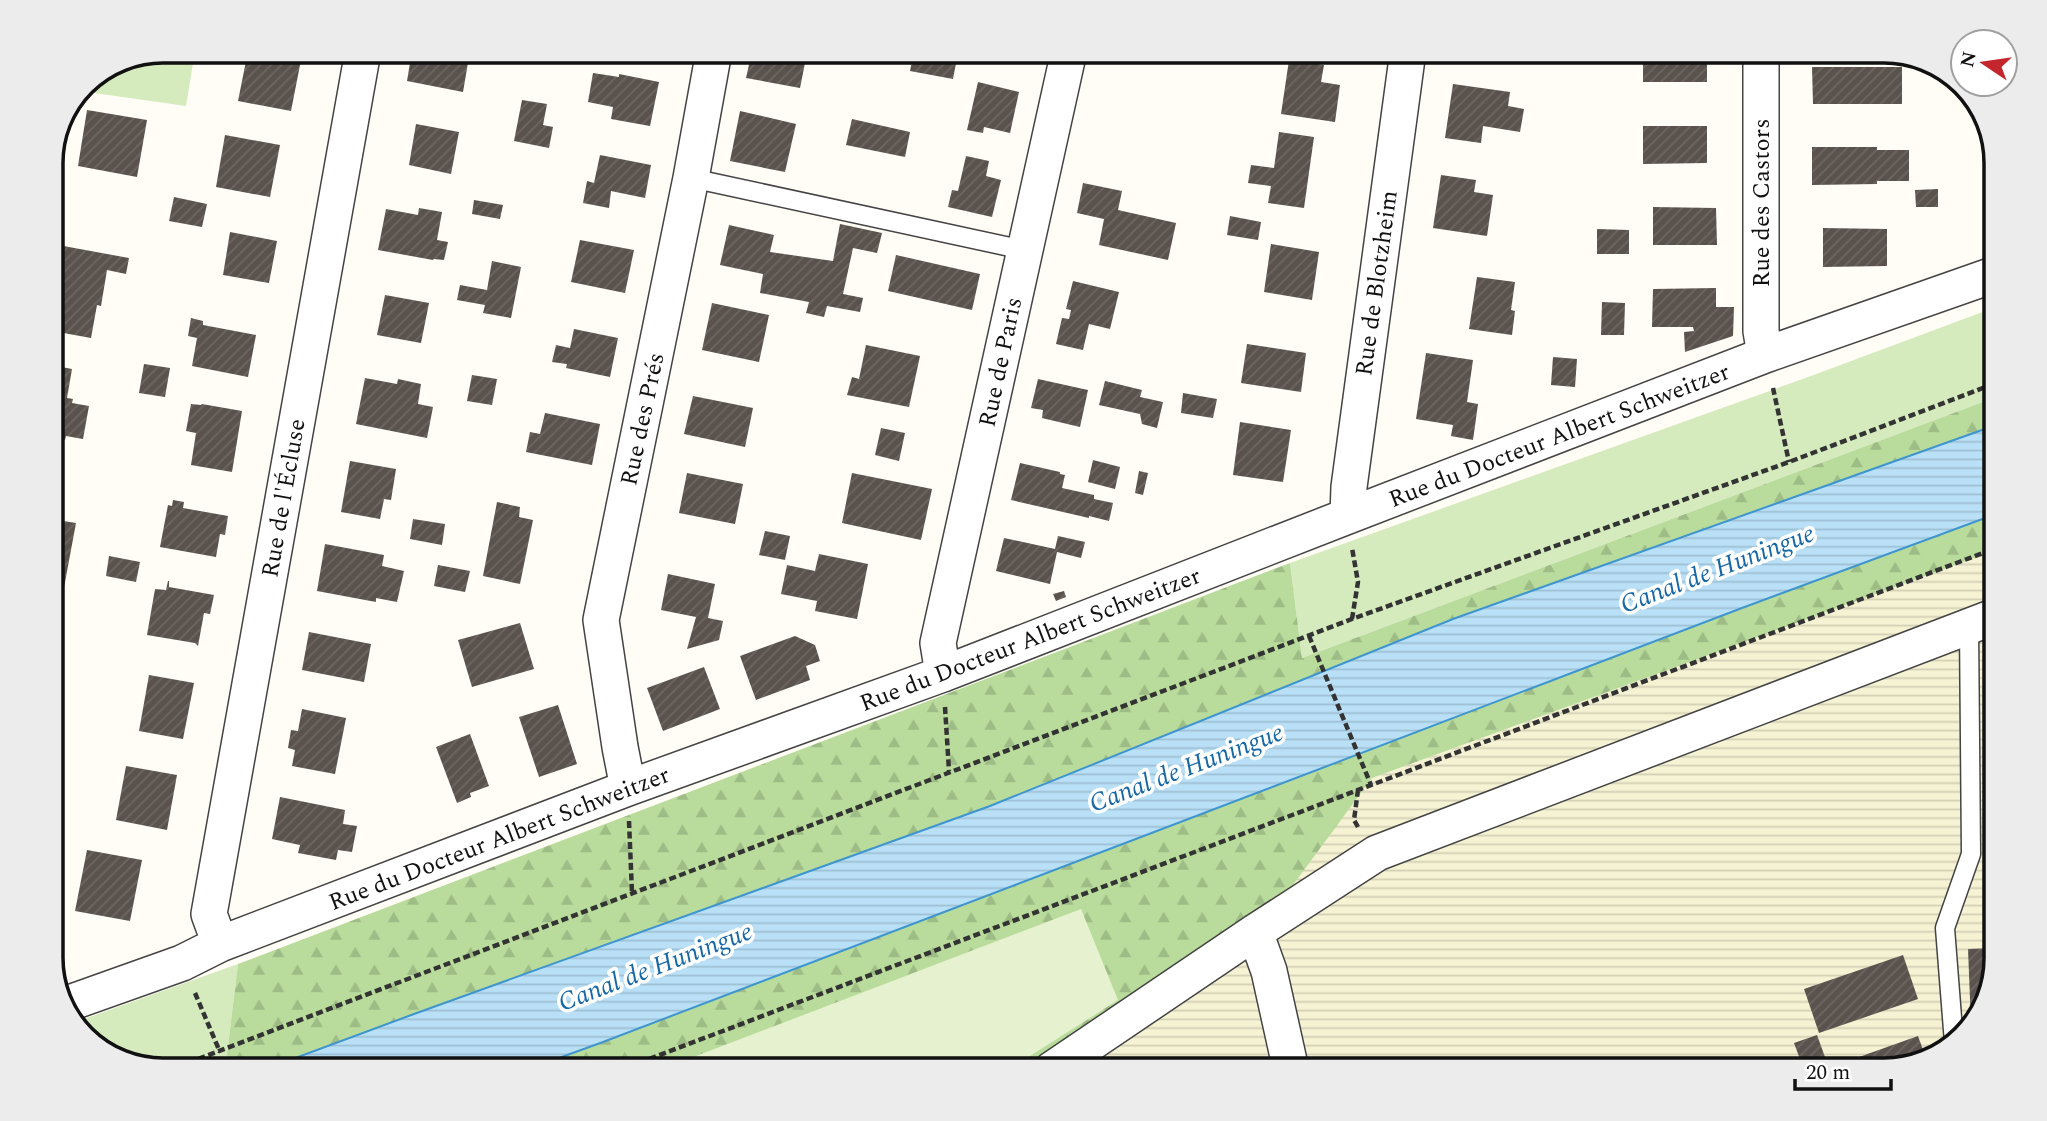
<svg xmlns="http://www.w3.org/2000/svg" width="2047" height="1121" viewBox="0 0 2047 1121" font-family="Spectral,serif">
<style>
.farmland{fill:url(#farmland-rules)}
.grass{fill:#d5ebbd}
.forest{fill:url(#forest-firs)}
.pitch{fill:#e6f2cf}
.water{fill:url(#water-rules);stroke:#3f96cf;stroke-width:2}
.building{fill:url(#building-hatch)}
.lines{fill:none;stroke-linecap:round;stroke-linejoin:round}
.service-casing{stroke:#444;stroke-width:21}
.minor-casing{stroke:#444;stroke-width:38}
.path{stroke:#333;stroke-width:4.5;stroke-dasharray:7 3.5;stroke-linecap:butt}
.service{stroke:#fff;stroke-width:18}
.minor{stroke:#fff;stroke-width:35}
.labels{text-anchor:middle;stroke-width:7;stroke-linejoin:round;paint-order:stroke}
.street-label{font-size:24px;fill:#111;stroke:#fff}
.water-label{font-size:26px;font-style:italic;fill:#1768a6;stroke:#fff}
.rim{fill:none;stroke:#111;stroke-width:3.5}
</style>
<defs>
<pattern id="farmland-rules" width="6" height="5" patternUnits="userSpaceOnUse" patternTransform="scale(1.75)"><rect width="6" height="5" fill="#f6f3d4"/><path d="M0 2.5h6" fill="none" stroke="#d2cfb5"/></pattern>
<pattern id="forest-firs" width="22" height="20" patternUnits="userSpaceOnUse" patternTransform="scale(1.75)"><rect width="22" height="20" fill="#b9dc9c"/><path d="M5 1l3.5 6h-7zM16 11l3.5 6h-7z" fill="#9ebc85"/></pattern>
<pattern id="water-rules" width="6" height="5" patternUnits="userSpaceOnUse" patternTransform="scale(1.75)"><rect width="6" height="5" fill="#b9e0f7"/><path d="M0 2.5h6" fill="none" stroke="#9ebfd3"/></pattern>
<pattern id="building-hatch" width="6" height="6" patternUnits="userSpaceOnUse" patternTransform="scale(1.75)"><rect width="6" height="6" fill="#5a524d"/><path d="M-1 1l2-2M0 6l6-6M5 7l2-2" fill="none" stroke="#6d6662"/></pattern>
</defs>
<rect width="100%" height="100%" fill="#fffdf5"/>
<path class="farmland" d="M1996,550v408l-11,50 -39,44 -61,18h-869l256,-158 100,-134z"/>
<path class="grass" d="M163,51h32l-9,55 -106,-15 4,-8z
M1996,307v90l-694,261 -12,-95 521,-187z
M238,964l-13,106h-62l-50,-11 -40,-36z"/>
<path class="forest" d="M1996,397v28l-543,194 -463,187 -576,208 -151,56h-38l13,-106 1052,-401 12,95z
M1996,514v36l-624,228 -99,134 -257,158h-490l1216,-462z"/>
<path class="pitch" d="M1081,909l37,91 -110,70h-337l-1,-4z"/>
<path class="water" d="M1996,425v89l-254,94 -1139,434 -77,28h-263l151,-56 576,-208 463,-187z"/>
<path class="building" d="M248,51l53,9 -10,51 -53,-10z
M412,51h58l-7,41 -56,-11z
M752,51h45l10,2 -7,35 -54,-10z
M914,51l43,7 -4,21 -43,-8z
M1643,51h64v31h-64z
M1289,60l35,5 -3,17 19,3 -5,37 -54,-8z
M1812,67h90v37h-89z
M593,73l26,4v-3l40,8 -9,44 -39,-7 2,-12 -25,-5z
M978,82l41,10 -9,41 -26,-6 -1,6 -16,-3z
M1453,84l57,8 -2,14 16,3 -4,23 -37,-6 -2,17 -36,-5z
M522,100l25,4 -4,21 10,2 -4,21 -35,-7z
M87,110l60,10 -10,57 -59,-11z
M740,111l56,13 -11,48 -55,-11z
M852,119l58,13 -5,25 -59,-12z
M416,124l43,8 -8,42 -42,-9z
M1643,126h64v37l-64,1z
M1279,132l35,5 -10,71 -36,-5 3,-17 -23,-3 3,-18 23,3z
M225,135l55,10 -10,52 -54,-10z
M1812,147h65v3h32v31h-32v3l-65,1z
M600,155l51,10 -6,33 -34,-7 -2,17 -26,-5 4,-22 7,2z
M966,156l23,5 -3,15 15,4 -9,37 -44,-10 4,-17 6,1z
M1441,175l35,5 -2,12 19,3 -6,41 -54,-8z
M1083,183l39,8 -4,19 58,13 -8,37 -69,-15 5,-26 -27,-6z
M1938,189v18h-22l-1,-17z
M174,197l33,7 -5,23 -33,-6z
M474,200l29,5 -3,14 -28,-5z
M1653,207l63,1 1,37h-64z
M419,208l23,4 -5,28 11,2 -4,18 -10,-1 -1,1 -55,-10 8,-41 32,6z
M1230,216l31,6 -3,18 -31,-5z
M840,224l42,9 -5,20 -24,-5 -10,46 20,4 -3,14 -33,-6 -3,11 -18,-4 3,-11 -49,-9 3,-19 -43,-9 9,-40 45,10 -4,17 63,9z
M1823,228l64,1v37l-64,1z
M1597,229l32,1v24h-32z
M230,232l47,9 -8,42 -46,-8z
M580,240l54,10 -9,43 -54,-11z
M1271,244l48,8 -7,48 -48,-8z
M58,245l71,13 -3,16 -19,-4 -6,36 -4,-1 -6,33 -33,-6 6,-33 -13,-2v-13z
M896,255l84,19 -8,36 -84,-19z
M492,261l29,6 -10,51 -28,-5 2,-8 -28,-5 3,-15 27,5z
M1477,277l38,5 -4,28 4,1 -3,24 -43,-6z
M1073,281l46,11 -9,37 -21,-5 -6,26 -27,-6 6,-26 7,1 2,-9 -5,-1z
M1716,288v19h18l-1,29 -48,16 -1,-20 10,-1 -1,-4h-41l1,-38z
M385,295l44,8 -8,40 -44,-8z
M1602,302l23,1 -1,32h-23z
M712,303l57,12 -10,47 -57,-12z
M191,318l12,3v4l53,10 -8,42 -56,-11 5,-28 -9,-2z
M574,329l44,9 -8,39 -44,-9 1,-4 -15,-2 4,-17 14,3z
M1247,344l59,9 -5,39 -60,-9z
M866,345l54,11 -11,51 -62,-12 5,-18 7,2z
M1426,353l47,7 -6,42 11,2 -5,36 -22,-4 2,-11 -37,-6z
M1553,357l24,2 -2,28 -24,-2z
M144,364l26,4 -5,29 -26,-4z
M51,365l21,4 -5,29 6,1 -1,4 17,3 -6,33 -17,-3 -1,4 -14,-3z
M472,375l25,4 -5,26 -25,-4z
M365,378l32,6 1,-5 23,5 -3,20 15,3 -6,31 -71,-14z
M1038,379l50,11 -8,37 -38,-9 1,-8 -12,-2z
M1105,381l37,9 -2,7 23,5 -6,26 -15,-4 -2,-10 -41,-9z
M1183,393l34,6 -4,19 -32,-5z
M693,396l60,12 -8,39 -61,-13z
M191,404l10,1 1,-1 40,7 -10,61 -41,-7 5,-32 -10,-2z
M545,413l55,11 -8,41 -66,-13 4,-20 10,2z
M1240,422l51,8 -8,52 -50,-7z
M881,428l24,5 -6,28 -24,-6z
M1093,460l27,7 -5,22 -27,-7z
M350,461l46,8 -5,31 -7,-1 -4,20 -39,-7z
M1020,463l40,9v2l5,1 -3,13 32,7v4l19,4 -4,18 -20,-5v2l-78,-18z
M1139,471l9,2 -5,22 -8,-2z
M687,473l56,11 -8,40 -56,-11z
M852,473l80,16 -11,51 -79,-17z
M173,500l11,2 -1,6 45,8 -3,19 -5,-1 -4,23 -56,-10 8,-42 4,1z
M497,502l23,5 -1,10 14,3 -13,64 -37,-8z
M51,519l25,4 -13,70 -12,-2z
M413,519l32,5 -3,21 -32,-6z
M765,531l25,5 -5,24 -26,-5z
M1058,536l27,6 -4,16 -24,-6 -7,32 -54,-13 8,-33 51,11z
M325,544l59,11 -2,11 22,5 -7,31 -21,-4v4l-59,-11z
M819,554l49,10 -11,55 -42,-8 2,-10 -36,-7 6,-29 28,6z
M109,556l31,6 -4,20 -30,-6z
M438,565l32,6 -5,21 -31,-6z
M668,574l47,10 -7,34 15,3 -4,19 -32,9 9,-32 -35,-7z
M168,581h1v6l45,8 -4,19 -6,-1 -6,33 -3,-3 -48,-8 8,-46 11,1z
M1064,591l2,6 -10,4 -3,-7z
M520,623l14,46 -62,18 -14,-47z
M309,632l62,12 -7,38 -62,-12z
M795,636l20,9 5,16 -14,5 4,14 -54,20 -16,-44z
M704,667l16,42 -57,22 -16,-43z
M149,675l45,8 -11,56 -44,-8z
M558,705l19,59 -38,13 -20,-60z
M302,709l44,9 -11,56 -43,-8 3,-16 -7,-2 3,-18 7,1z
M470,734l19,52 -19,7 1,4 -14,6 -21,-56z
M126,766l51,9 -10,55 -51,-10z
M280,797l65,13 -2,14 14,2 -5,26 -14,-2 -2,10 -38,-7 2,-8 -28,-6z
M87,850l55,10 -12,61 -55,-10z
M1996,948v10l-11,50 -14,16 -3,-75z
M1903,955l15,44 -99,34 -15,-44z
M1817,1035l12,33 -7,2h-18l-10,-27z
M1918,1036l8,22 -41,12h-53l-1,-3z"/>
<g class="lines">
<g class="service-casing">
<path id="service" d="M691,178l333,72
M1954,1043l-9,-115 26,-74 -2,-228"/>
</g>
<g class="minor-casing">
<path id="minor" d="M1761,51v280l4,24
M1348,516l1,-29 59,-436
M943,674l-5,-31 131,-592
M628,788l-8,-41 -19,-127 90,-442 23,-127
M1255,932l14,39 22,99
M220,944l-11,-30 154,-863
M64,1005l118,-42 38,-19 408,-156 315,-114 405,-158 417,-161 231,-81
M1051,1070l204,-138 122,-79 619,-237"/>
</g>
<path class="path" d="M1773,388l16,74
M1352,619l6,-37 -6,-34
M1309,636l62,149
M945,707l4,64
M629,821l3,72
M1358,827l-4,-7 4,-30
M195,993l25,59
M169,1070l1183,-451 437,-157 207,-79
M620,1070l1376,-522"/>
<use href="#service" class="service"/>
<use href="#minor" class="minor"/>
</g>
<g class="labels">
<g class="street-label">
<text transform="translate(1761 203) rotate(-90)" y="8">Rue des Castors</text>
<text transform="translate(1376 283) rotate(-82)" y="8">Rue de Blotzheim</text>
<text transform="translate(1000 362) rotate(-78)" y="8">Rue de Paris</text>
<text transform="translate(642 419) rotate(-78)" y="8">Rue des Prés</text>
<text transform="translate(1559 435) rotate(-21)" y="8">Rue du Docteur Albert Schweitzer</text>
<text transform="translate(283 498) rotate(-80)" y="8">Rue de l'Écluse</text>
<text transform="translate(1030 639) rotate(-21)" y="8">Rue du Docteur Albert Schweitzer</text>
<text transform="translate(499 838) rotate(-21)" y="8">Rue du Docteur Albert Schweitzer</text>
</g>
<g class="water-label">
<text transform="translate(1717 568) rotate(-21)" y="9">Canal de Huningue</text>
<text transform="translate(1186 767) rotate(-21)" y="9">Canal de Huningue</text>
<text transform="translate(655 966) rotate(-21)" y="9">Canal de Huningue</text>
</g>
</g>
<path d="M0 0H2047V1121H0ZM163 63H1884A100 100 0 0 1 1984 163V958A100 100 0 0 1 1884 1058H163A100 100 0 0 1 63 958V163A100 100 0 0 1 163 63Z" fill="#ececec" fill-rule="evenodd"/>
<path class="rim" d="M163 63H1884A100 100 0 0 1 1984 163V958A100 100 0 0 1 1884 1058H163A100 100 0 0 1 63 958V163A100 100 0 0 1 163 63Z"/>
<g transform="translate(1984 63) rotate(283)"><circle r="33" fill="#ffffff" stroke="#a0a0a0" stroke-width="2"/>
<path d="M0-5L12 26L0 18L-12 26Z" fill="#c4262e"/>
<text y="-10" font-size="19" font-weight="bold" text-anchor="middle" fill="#111111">N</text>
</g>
<path d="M1795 1079v10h96v-10" fill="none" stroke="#111111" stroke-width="3.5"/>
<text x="1806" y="1079" font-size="21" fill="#111111" stroke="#ffffff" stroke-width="5" paint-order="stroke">20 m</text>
</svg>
